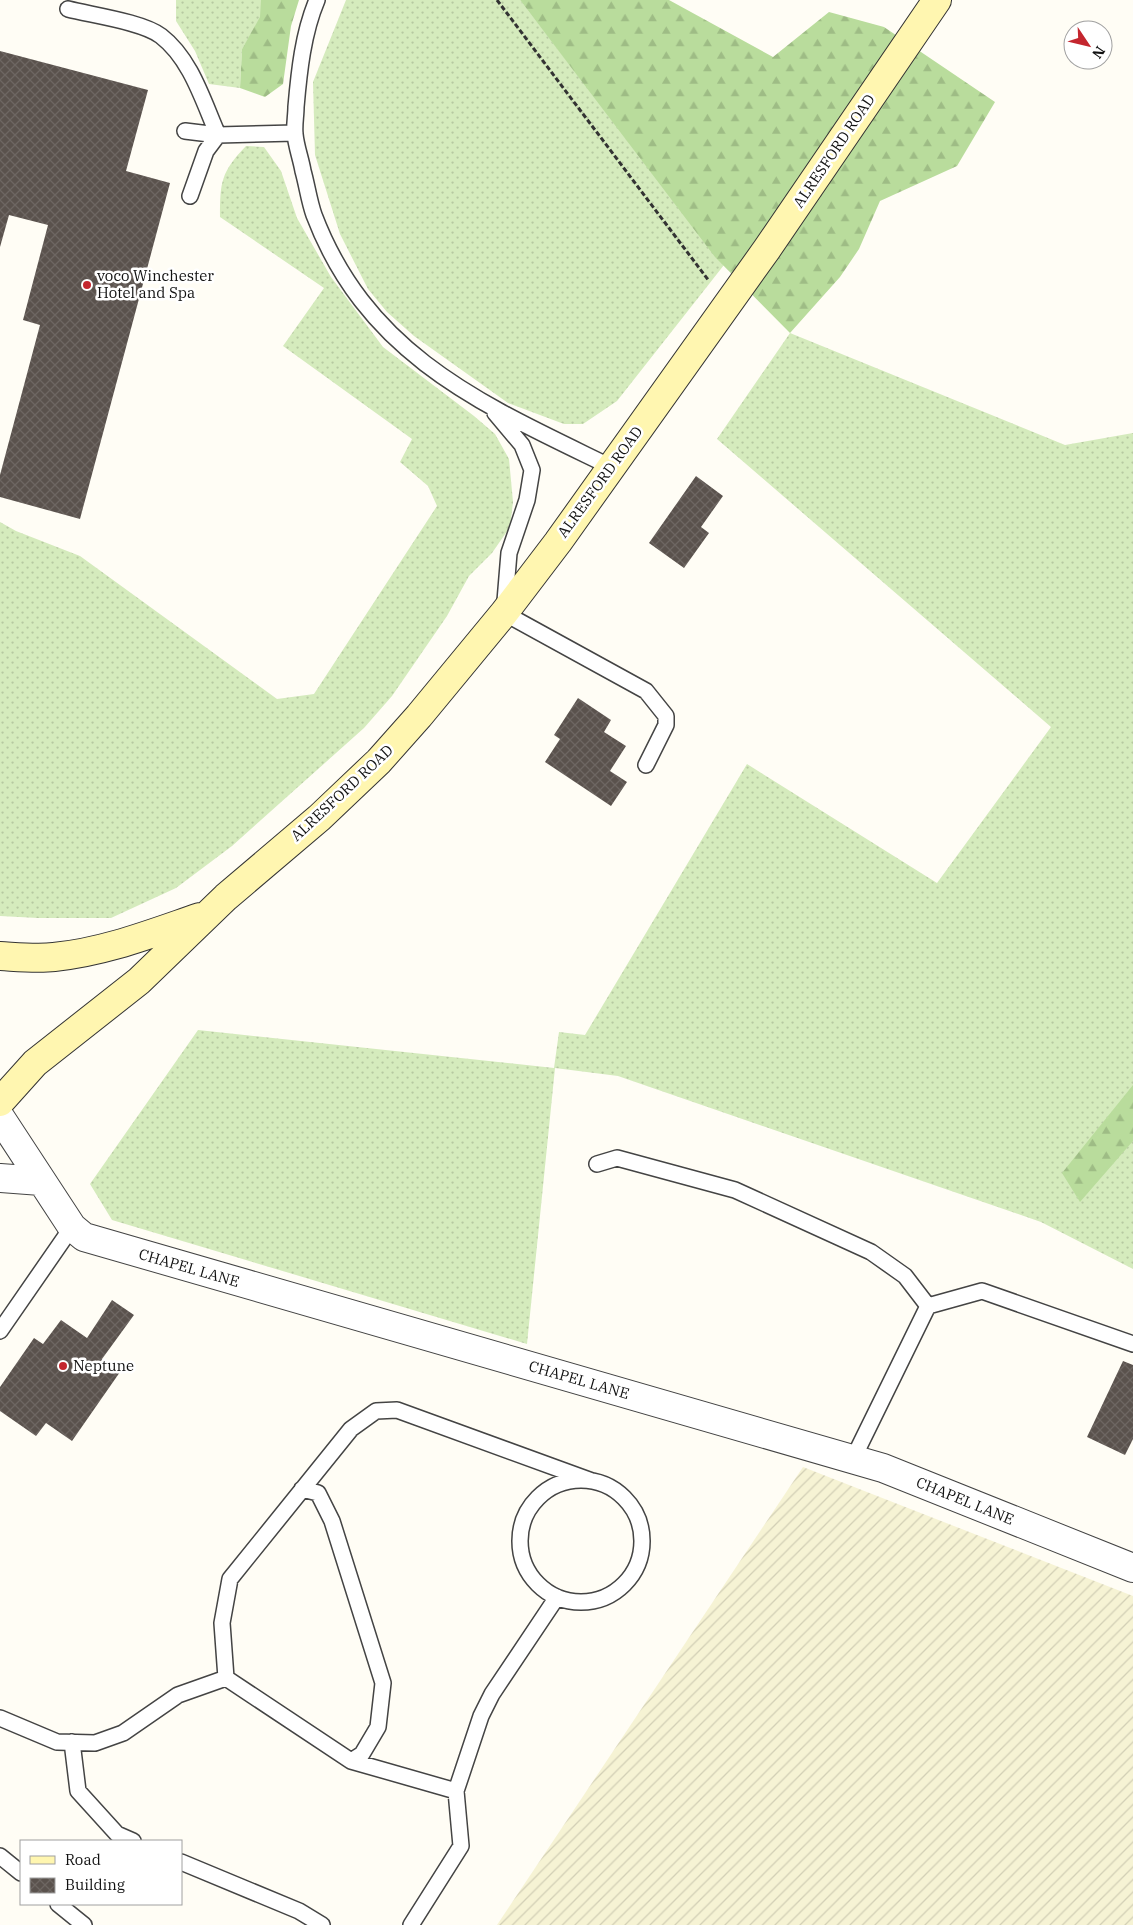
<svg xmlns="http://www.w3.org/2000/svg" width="1133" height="1925" viewBox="0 0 1133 1925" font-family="'IBM Plex Serif',serif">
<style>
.farmland{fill:url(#farmland-furrows)}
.grass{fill:url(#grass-dots)}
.forest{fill:url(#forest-firs)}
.building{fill:url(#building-cross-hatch)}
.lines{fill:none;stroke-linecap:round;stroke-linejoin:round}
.service-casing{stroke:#444;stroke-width:18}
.tertiary-casing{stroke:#444;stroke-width:30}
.secondary-casing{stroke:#333;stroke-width:30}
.path{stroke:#333;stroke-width:3;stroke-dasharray:5 2.5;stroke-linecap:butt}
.service{stroke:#fff;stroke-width:15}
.tertiary{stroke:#fff;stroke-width:28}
.secondary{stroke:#fff6b0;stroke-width:28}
.poi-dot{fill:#c4262e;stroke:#fff;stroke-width:2}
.labels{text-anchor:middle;stroke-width:5;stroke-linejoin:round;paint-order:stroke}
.street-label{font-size:15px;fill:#111;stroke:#fff}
.poi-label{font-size:15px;fill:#111;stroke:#fff;text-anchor:start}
</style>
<defs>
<pattern id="farmland-furrows" width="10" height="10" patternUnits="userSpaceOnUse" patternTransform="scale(1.25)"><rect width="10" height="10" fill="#f6f3d4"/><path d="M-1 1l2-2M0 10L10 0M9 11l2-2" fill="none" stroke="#d2cfb5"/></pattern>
<pattern id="grass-dots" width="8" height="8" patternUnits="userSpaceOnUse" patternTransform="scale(1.25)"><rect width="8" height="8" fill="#d5ebbd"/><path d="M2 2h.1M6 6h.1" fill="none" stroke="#b6c8a1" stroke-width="1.8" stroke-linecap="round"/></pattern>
<pattern id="forest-firs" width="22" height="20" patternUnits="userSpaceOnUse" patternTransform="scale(1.25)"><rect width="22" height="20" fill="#b9dc9c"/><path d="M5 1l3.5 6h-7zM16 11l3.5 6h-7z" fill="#9ebc85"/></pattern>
<pattern id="building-cross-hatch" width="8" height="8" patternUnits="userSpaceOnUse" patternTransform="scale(1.25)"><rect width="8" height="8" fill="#5a524d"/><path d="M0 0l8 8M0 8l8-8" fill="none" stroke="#6d6662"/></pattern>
</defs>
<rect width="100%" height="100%" fill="#fffdf5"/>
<path class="farmland" d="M803,1467l330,129v329h-636z"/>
<path class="grass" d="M176,0h85v17l-19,32 -2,39 -31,-4 -14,-33 -19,-30z
M346,0h174l204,265 -107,136 -34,23h-19l-56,-21 -94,-67 -27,-24 -19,-23 -28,-55 -25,-79 -2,-73z
M246,146l18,1 17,24 16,47 34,59 52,70 91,69 21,18 14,25 4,43 -3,25 -18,26 -23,23 -22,40 -55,80 -28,32 -132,118 -56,42 -65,30h-73l-38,-2v-394l16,9 64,25 197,143 37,-5 123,-188 -9,-20 -28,-24 12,-23 -129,-93 41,-58 -104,-71c0,-35 1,-45 26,-71z
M790,333l275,112 68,-12v836l-92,-47 -423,-146 -63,-8 -28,276 -415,-124 -22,-36 108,-154 356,38 5,-36 26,3 162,-271 190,119 114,-156 -334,-288z"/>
<path class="forest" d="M261,0h38l-8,26 -8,58 -18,13 -25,-9 2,-39 18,-32z
M520,0h149l104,57 56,-45 55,15 111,75 -38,64 -77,35 -21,48 -19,28 -50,56 -75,-76z
M1133,1085v56l-53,61 -18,-29z"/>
<path class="building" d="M0,51l148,39 -22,81 44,12 -90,336 -80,-22v-22l40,-150 -17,-5 25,-95 -39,-10 -9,32z
M696,476l27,20 -22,31 8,6 -25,35 -35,-25z
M578,698l33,22 -7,12 22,14 -16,25 17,11 -16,24 -66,-44 15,-23 -6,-4z
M112,1300l22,15 -32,44 18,13 -48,69 -26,-18 -10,13 -36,-25v-24l34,-49 9,6 18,-24 26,18z
M1123,1361l10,4v74l-8,16 -38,-18z"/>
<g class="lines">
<g class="service-casing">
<path id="service" d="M317,0c-14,33 -18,72 -21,107 0,9 -2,18 -1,27 1,12 6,25 8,37 4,14 6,30 11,44 54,142 170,190 297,252
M68,9c23,6 75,13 93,27 30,23 42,65 57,99
M185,131l33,4 77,-2
M190,196l16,-45 12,-16
M495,413l27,32 10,25 -5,30 -18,53 -5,60 142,78 20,25v9l-20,40
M597,1164l20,-6 118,32 136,62 34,24 23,30
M0,1331l72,-104
M853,1459l75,-153 54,-15 151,53
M520 1541a61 61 0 1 1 122 0a61 61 0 1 1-122 0Z
M302,1489l16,4 14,28 51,162 -5,44 -16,27 -11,7
M226,1678l-4,-55 8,-44 121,-150 25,-18 21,-1 195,71
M0,1718l57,24 38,1 28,-10 55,-38 48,-17 125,83 105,30 25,-75 11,-22 65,-97
M72,1742l6,49 39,43 16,7
M0,1856l21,17
M181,1862l118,49 23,14
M58,1904l26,21
M411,1925l50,-79 -5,-55"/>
</g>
<g class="tertiary-casing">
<path id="tertiary" d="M0,1117l72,110 12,10 799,231 250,100
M0,1178l41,3"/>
</g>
<g class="secondary-casing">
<path id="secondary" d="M0,956c18,1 37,3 54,1 51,-5 99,-24 146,-40
M0,1102l35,-39 104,-82 87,-84 93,-79 60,-57 40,-45 85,-103 54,-71 209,-293 170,-249"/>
</g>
<path class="path" d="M497,0l212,281"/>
<use href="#service" class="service"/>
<use href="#tertiary" class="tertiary"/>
<use href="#secondary" class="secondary"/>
</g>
<g class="poi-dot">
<circle cx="87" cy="285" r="5"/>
<circle cx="63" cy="1366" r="5"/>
</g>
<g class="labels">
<g class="street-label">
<text transform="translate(834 151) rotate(-56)" y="5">ALRESFORD ROAD</text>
<text transform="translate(600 482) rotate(-54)" y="5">ALRESFORD ROAD</text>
<text transform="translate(342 793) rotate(-43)" y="5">ALRESFORD ROAD</text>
<text transform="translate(189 1268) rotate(16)" y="5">CHAPEL LANE</text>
<text transform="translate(579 1380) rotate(16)" y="5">CHAPEL LANE</text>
<text transform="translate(965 1501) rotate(22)" y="5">CHAPEL LANE</text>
</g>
<g class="poi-label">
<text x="97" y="281">voco Winchester<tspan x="97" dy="17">Hotel and Spa</tspan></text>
<text x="73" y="1371">Neptune</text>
</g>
</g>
<rect x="20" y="1840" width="162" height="65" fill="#ffffff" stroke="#a0a0a0"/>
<rect x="30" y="1856" width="25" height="8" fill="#fff6b0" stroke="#a0a0a0"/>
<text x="65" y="1865" font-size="15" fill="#111111">Road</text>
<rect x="30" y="1878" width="25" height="15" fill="url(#building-cross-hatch)" stroke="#a0a0a0"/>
<text x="65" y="1890" font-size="15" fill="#111111">Building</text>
<g transform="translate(1088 45) rotate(125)"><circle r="24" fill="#ffffff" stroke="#a0a0a0"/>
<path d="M0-4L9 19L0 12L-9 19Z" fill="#c4262e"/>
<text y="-8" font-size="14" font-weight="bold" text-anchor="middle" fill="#111111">N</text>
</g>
</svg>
